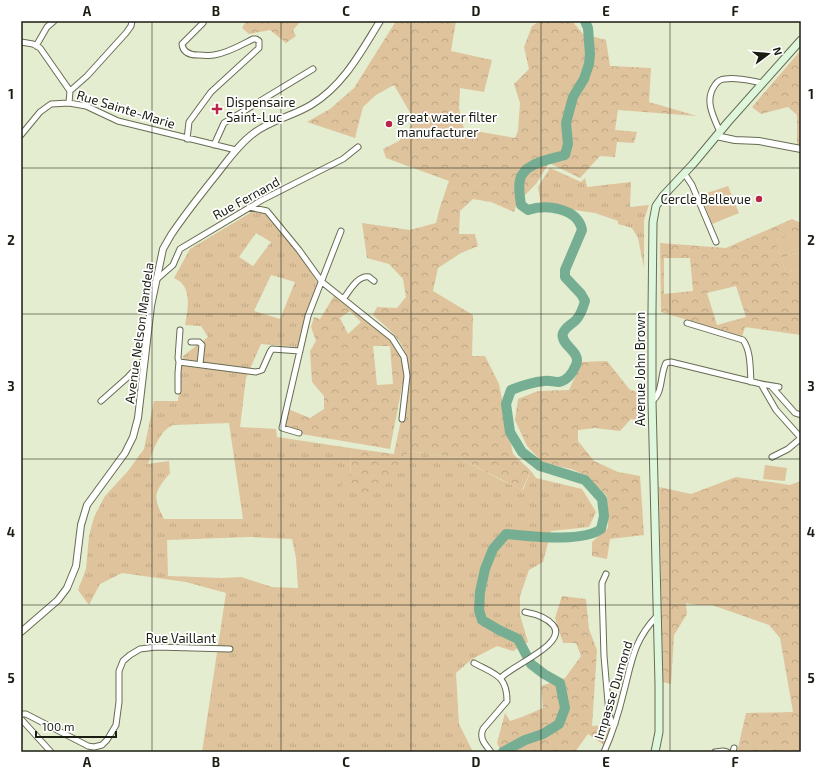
<svg xmlns="http://www.w3.org/2000/svg" width="822" height="773" viewBox="0 0 822 773" font-family="'Exo 2',sans-serif">
<style>
.grass{fill:url(#grass-tufts);fill-rule:evenodd}
.forest{fill:url(#forest-crowns);fill-rule:evenodd}
.garden{fill:#dec39c}
.lines{fill:none;stroke-linecap:round;stroke-linejoin:round}
.river{stroke:#75ae92;stroke-width:10}
.minor-casing{stroke:#666d53;stroke-width:7}
.tertiary-casing{stroke:#666d53;stroke-width:8}
.secondary-casing{stroke:#666d53;stroke-width:9}
.minor{stroke:#fff;stroke-width:5}
.tertiary{stroke:#fff;stroke-width:6}
.secondary{stroke:#def6db;stroke-width:7}
.grid{fill:none;stroke:#1a1d12;stroke-width:1;stroke-opacity:0.55}
.poi-dot{fill:#b72547;stroke:#fff;stroke-width:1.5}
.labels{text-anchor:middle;stroke-width:3.5;stroke-linejoin:round;paint-order:stroke}
.poi-label{font-size:13px;fill:#1a1d12;stroke:#fff;text-anchor:start}
.street-label{font-size:13px;fill:#1a1d12;stroke:#fff}
.neatline{fill:none;stroke:#1a1d12;stroke-width:1.5}
.grid-label{font-size:13px;text-anchor:middle;font-weight:bold;fill:#1a1d12}
</style>
<defs>
<pattern id="grass-tufts" width="24" height="20" patternUnits="userSpaceOnUse"><rect width="24" height="20" fill="#dec39c"/><path d="M3 7l-1-3M5 7V3M7 7l1-3M15 17l-1-3M17 17v-4M19 17l1-3" fill="none" stroke="#bea785"/></pattern>
<pattern id="forest-crowns" width="20" height="18" patternUnits="userSpaceOnUse"><rect width="20" height="18" fill="#dec39c"/><path d="M2 6a3 3 0 1 1 6 0M12 15a3 3 0 1 1 6 0" fill="none" stroke="#bea785"/></pattern>
</defs>
<rect width="100%" height="100%" fill="#e4edcf"/>
<path class="grass" d="M550,168l31,14 4,-4 2,9 44,-5 -1,25 19,-2 -5,15v48l-6,-30 -6,-10 -14,-4v-3l-23,-8 -54,-8 -3,-18z
M255,210l14,2 14,12 9,19 25,39 -19,65 -37,-3 -15,34 -6,49 36,2 1,8 73,11 1,32 -10,6 68,-35 50,7 42,22 22,10 8,-19 5,7 46,11 14,23 -7,15 -38,4 -8,31 -14,8 -9,26v19l8,27 -15,9 -16,-5 -25,13 -16,14 3,51 14,28h-271l24,-159 -40,-11 -64,-9 -22,11 -11,21 -11,-15 8,-21 3,-33 5,-19 11,-21 23,-25 16,-22 10,-48h24l5,-45 25,-19 -7,-11 -16,-1c3,-16 8,-39 -11,-47l16,-29zM256,233l15,9 -18,24 -14,-9zM271,275l24,7 -15,37 -26,-8zM229,423l14,96h-79c-12,-24 -10,-26 6,-46l-1,-12 -21,3c6,-14 10,-32 25,-39zM249,537l43,2 4,19 2,30 -26,-1 -31,-10 -19,1 -54,-2 -1,-36z"/>
<path class="forest" d="M246,21h55l-8,9 3,6 -10,7 -16,-13 -21,4 -7,-6z
M396,21h60l-5,30 41,9 -8,32 -24,-4 -1,20 5,21 51,9 3,-7 2,-28 -6,-19 15,-15 -5,-22 8,-21 8,-5h32l11,13 23,6 4,26 41,2 -2,34 48,14 -79,-6 -3,20 22,2 -3,11 -17,-1 -2,15 -15,-1 -20,22 -31,-15 -13,21 -19,19 -3,9 -23,-10 -18,-3 -13,12 -1,23h16l3,12 -17,7 -23,15 -5,23 40,24 -1,41h13l14,28 14,70 18,17 -9,19 -63,-32 -50,-7 -37,45 -32,-10 11,-6 -1,-32 44,6c4,-22 20,-83 11,-102 -6,-16 -20,-26 -32,-37l4,-8 20,1 9,-11 -3,-18 -14,-15 -22,-6 -5,-35 48,7 26,-7 4,-16 9,-26 -63,-23 -3,-9 16,-8 16,-20 -21,-36 -18,10 -13,12 -8,31 -48,-16 23,-13 24,-21z
M801,50v98l-4,-1v-32l-9,-8 -27,7 -9,-7z
M792,219l9,4v10l-25,7 3,14 22,-6v4l-20,6 5,15 15,-4v66l-56,-8 -3,10 -81,-25 -1,-69 66,5zM664,258h26l3,33 -29,3zM736,286l10,31 -29,8 -10,-32z
M334,296l55,43 12,17 3,20 -14,73 -106,-18 4,-22 22,9 14,-9v-13l-12,-14 -2,-31 6,-10 -5,-14 3,-10 6,2zM350,311l11,11 -13,12 -8,-16zM373,346h17l3,38 -16,1z
M607,361l23,29 13,3 -1,29 -11,-3 -11,12 -25,-3 -17,2v11l16,20 24,11 22,4 4,59 -34,4 -3,20 -15,-3v-14l16,-14 -1,-32 -22,-21 -14,-6 -28,-6 -16,-17 -12,-26 3,-21 20,-8 31,-1 13,-28z
M736,477l54,8 11,-4v271h-64l9,-39 47,-1 -13,-74 -11,-13 -57,-20h-15l-11,-2 1,11 -13,21 -3,49 -8,-2 -4,-195 32,7z
M562,596l24,3 3,30 8,21 -5,76 15,-1 4,3 -7,17 -16,-11 -13,18h-74l-4,-9 8,-30 5,8 12,-4 21,-9 -2,-22 24,-8 16,-22 -5,-13h-13l-8,-25z"/>
<path class="garden" d="M728,186l11,27 -27,11 -11,-29z
M801,233v15l-22,6 -4,-14z
M801,252v17l-15,4 -5,-15z
M765,465l22,3 -2,13 -22,-2z"/>
<g class="lines">
<path class="river" d="M503,752l22,-12 18,-6 16,-10 6,-16 -5,-25 -16,-9 -13,-10 -13,-25 -19,-9 -17,-10 -3,-10 1,-18 5,-23 8,-20 13,-15c25,2 75,9 95,-5l3,-13 -2,-17 -17,-19 -45,-14 -18,-14 -12,-20 -4,-28 5,-14c10,-4 21,-8 33,-9 5,-1 10,1 15,1 8,-1 14,-10 17,-17 6,-14 -17,-20 -13,-32 3,-7 8,-8 13,-13 5,-5 7,-12 9,-19l-4,-7 -16,-17v-7l17,-40c-4,-22 -36,-26 -54,-20l-7,-5c-1,-8 -3,-17 -1,-25 3,-17 31,-21 45,-25l3,-11 -2,-21 7,-26 11,-18 5,-15 1,-10 -2,-26 -3,-7"/>
<g class="minor-casing">
<path id="minor" d="M21,42l12,2 7,4 30,43 -1,12
M36,46l11,-19 7,-6
M70,91l17,-15 39,-43 5,-7 1,-5
M720,132c-7,-16 -16,-32 -5,-47 2,-3 6,-6 10,-6 12,-2 26,2 38,4
M21,135l19,-23 11,-8 18,-1 17,3 32,15 118,29
M187,139l2,-17 22,-30 48,-44v-7l-3,-2h-3c-12,6 -25,14 -39,16 -5,1 -11,0 -16,0 -8,0 -15,-2 -16,-11l21,-21
M214,145l10,-22 89,-54
M684,173l8,12 24,57
M249,207l18,4 32,39 23,32 70,56 12,19 3,19 -5,43
M156,280l17,-15 7,-16 82,-49 81,-41 15,-12
M344,298c6,-8 14,-23 25,-21l5,4
M687,323l56,17c8,11 7,28 8,42
M180,330l-2,28 1,4 77,10 6,-2 8,-18 2,-3 28,2
M191,342h8l3,3 -2,19
M761,384l15,26 25,28 -13,11 -16,8
M771,386l24,27 6,2
M178,391v-18l1,-11
M101,401l27,-24 17,-18
M652,401c11,-7 8,-27 14,-38l5,-1 90,22 18,3
M299,433l-17,-5 26,-112 33,-85
M606,574l-4,9v6l2,67 5,58 2,7 4,3
M474,663c20,11 33,12 33,38l-24,28c-4,10 2,15 8,23
M501,678c9,-12 68,-34 52,-53 -7,-8 -17,-11 -28,-13
M21,714h5l62,32 6,1 8,-2 5,-5 9,-15 3,-23v-31l4,-10 7,-6 10,-6 16,-2 74,2
M21,719l30,33
M604,752c9,-20 15,-40 20,-61 8,-31 10,-51 33,-75
M715,752l8,-1 4,1
M733,752l1,-4"/>
</g>
<g class="tertiary-casing">
<path id="tertiary" d="M716,136l19,4 24,1 42,8
M21,632l37,-32 9,-12 9,-22 5,-41 6,-20 38,-52 8,-16 5,-19 13,-112 12,-57 8,-14c14,-21 30,-41 46,-61 11,-14 22,-30 37,-41 17,-13 39,-17 57,-28 32,-19 50,-53 69,-84"/>
</g>
<g class="secondary-casing">
<path id="secondary" d="M655,752l4,-20v-48l-7,-283v-89l1,-90 3,-16 7,-10 30,-32 35,-42 73,-82"/>
</g>
<use href="#minor" class="minor"/>
<use href="#tertiary" class="tertiary"/>
<use href="#secondary" class="secondary"/>
</g>
<path class="grid" d="M152,21v731M281,21v731M411,21v731M541,21v731M670,21v731M21,168h780M21,314h780M21,459h780M21,605h780"/>
<g class="poi-dot">
<path d="M215 103h4v4h4v4h-4v4h-4v-4h-4v-4h4z"/>
<circle cx="389" cy="124" r="4"/>
<circle cx="759" cy="199" r="4"/>
</g>
<g class="labels">
<g class="poi-label">
<text x="226" y="107">Dispensaire<tspan x="226" dy="15">Saint-Luc</tspan></text>
<text x="397" y="122">great water filter<tspan x="397" dy="15">manufacturer</tspan></text>
<text x="751" y="204" text-anchor="end">Cercle Bellevue</text>
</g>
<g class="street-label">
<text transform="translate(126 109) rotate(17)" y="5">Rue Sainte-Marie</text>
<text transform="translate(246 198) rotate(-29)" y="5">Rue Fernand</text>
<text transform="translate(139 333) rotate(-82)" y="5">Avenue Nelson Mandela</text>
<text transform="translate(640 369) rotate(-90)" y="5">Avenue John Brown</text>
<text x="181" y="643">Rue Vaillant</text>
<text transform="translate(613 690) rotate(-73)" y="5">Impasse Dumond</text>
</g>
</g>
<rect width="822" height="773" fill="none" stroke="#ffffff" stroke-width="44"/>
<g transform="translate(768 54) rotate(74)" stroke="#ffffff" stroke-width="3" paint-order="stroke">
<path d="M0-3L7 15L0 10L-7 15Z" fill="#1a1d12"/>
<text y="-6" font-size="11" font-weight="bold" text-anchor="middle" fill="#1a1d12">N</text>
</g>
<path d="M36 731v6h80v-6" fill="none" stroke="#1a1d12" stroke-width="2"/>
<text x="42" y="731" font-size="12" fill="#1a1d12" stroke="#ffffff" stroke-width="3" paint-order="stroke">100 m</text>
<rect x="22" y="22" width="778" height="729" class="neatline"/>
<g class="grid-label">
<text x="87" y="16">A</text>
<text x="216" y="16">B</text>
<text x="346" y="16">C</text>
<text x="476" y="16">D</text>
<text x="606" y="16">E</text>
<text x="735" y="16">F</text>
<text x="11" y="99">1</text>
<text x="811" y="99">1</text>
<text x="11" y="245">2</text>
<text x="811" y="245">2</text>
<text x="11" y="391">3</text>
<text x="811" y="391">3</text>
<text x="11" y="537">4</text>
<text x="811" y="537">4</text>
<text x="11" y="683">5</text>
<text x="811" y="683">5</text>
<text x="87" y="767">A</text>
<text x="216" y="767">B</text>
<text x="346" y="767">C</text>
<text x="476" y="767">D</text>
<text x="606" y="767">E</text>
<text x="735" y="767">F</text>
</g>
</svg>
